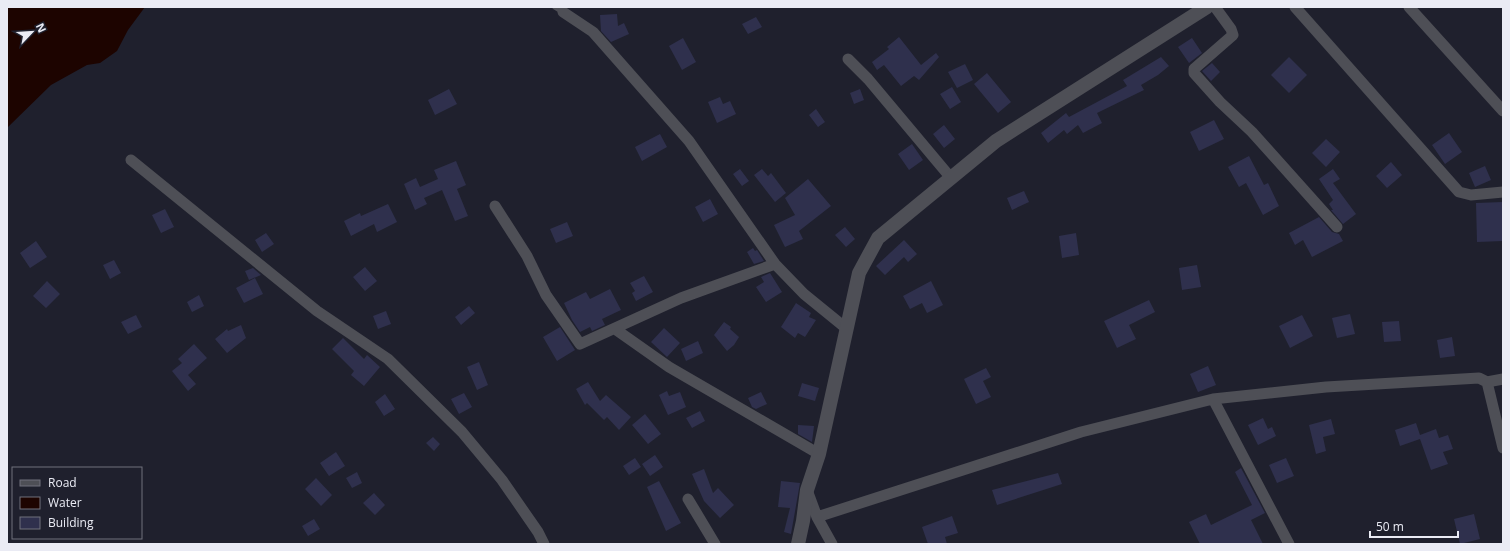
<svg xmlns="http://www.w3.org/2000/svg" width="1510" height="551" viewBox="0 0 1510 551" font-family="'Open Sans',sans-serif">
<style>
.water{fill:#1d0400}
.building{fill:#2f304d}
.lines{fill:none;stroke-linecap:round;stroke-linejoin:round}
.service{stroke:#4e4f56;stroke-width:5.5}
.minor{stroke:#4e4f56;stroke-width:11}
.tertiary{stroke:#4e4f56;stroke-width:14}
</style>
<rect width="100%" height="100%" fill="#1f202d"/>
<path class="water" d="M7,7h138l-17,23 -11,21 -17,12 -13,2 -36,20 -44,43z"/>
<path class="building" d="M617,14l1,12 6,-3 5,11 -18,8 -10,-11 -1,-16z
M756,17l6,10 -14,7 -6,-10z
M899,37l22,28 15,-12 3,4 -20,23 -5,-4 -13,10 -17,-21 -7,5 -5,-8 17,-13 -2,-2z
M683,38l13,24 -14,8 -13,-24z
M1192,38l10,15 -13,10 -11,-16z
M1161,57l8,9 -11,9 -17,10 3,5 -47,23 5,10 -19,10 -5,-8 -11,9 -3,-4 -16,13 -7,-10 25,-20 3,4 58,-31 -4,-6z
M1289,57l18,18 -18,18 -18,-18z
M1212,63l8,9 -9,9 -9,-10z
M965,64l8,16 -16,8 -9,-16z
M987,73l24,29 -13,11 -24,-29z
M952,87l9,15 -11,7 -10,-15z
M449,89l8,15 -22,11 -7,-15z
M860,89l4,11 -10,4 -4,-11z
M720,97l3,7 7,-3 6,13 -19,9 -9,-21z
M816,109l9,13 -7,5 -9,-12z
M1214,120l10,19 -25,12 -9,-19z
M944,125l11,14 -11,9 -11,-14z
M1449,133l13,19 -17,12 -13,-19z
M660,134l7,13 -25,14 -7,-14z
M1326,139l14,13 -14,15 -14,-14z
M912,144l11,16 -14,10 -11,-16z
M1249,156l15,29 4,-2 11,23 -16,9 -17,-32 -7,4 -11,-20z
M456,161l10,24 -9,4 11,27 -13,5 -13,-31 -18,8 3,6 -12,6 -11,-26 12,-6 4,9 18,-8 -4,-9z
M1391,162l11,13 -15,13 -11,-12z
M1485,166l6,14 -16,7 -6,-14z
M740,169l9,12 -7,5 -9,-12z
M762,169l6,7 3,-3 15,20 -11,9 -21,-27z
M1333,169l7,10 -7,4 23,31 -13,10 -12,-14h2l-4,-6 4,-4 -14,-21z
M808,179l23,27 -32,25 4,8 -18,8 -11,-22 21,-10 -10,-17z
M1024,191l5,11 -17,8 -5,-12z
M710,199l8,15 -15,8 -8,-15z
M1503,202v39l-26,1 -1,-39z
M388,204l9,18 -20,10 -3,-8 -23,12 -7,-15 16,-8 1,3z
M165,209l9,18 -13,6 -9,-18z
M1319,217l13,15 7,2 4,7 -31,16 -9,-17 -8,5 -6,-12z
M567,222l6,14 -17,7 -6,-14z
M845,227l10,12 -9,8 -11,-12z
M266,233l8,11 -12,8 -7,-12z
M1076,233l3,22 -17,3 -3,-22z
M904,240l13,14 -9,8 -4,-5 -19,18 -9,-9z
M36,241l11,16 -17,11 -10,-15z
M753,248l2,3 2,-1 7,11 -10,3 -7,-12z
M114,260l7,13 -11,6 -7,-14z
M1197,265l4,22 -19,3 -3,-22z
M365,267l12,14 -12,10 -12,-14z
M253,268l8,7 -12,5 -4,-9z
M770,273l12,19 -16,10 -10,-15 8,-5 -3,-5z
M644,276l9,16 -17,9 -4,-8 3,-2 -5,-8z
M255,278l8,16 -19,9 -8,-15z
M47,281l13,13 -14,14 -13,-12z
M931,281l12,24 -16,8 -5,-10 -12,6 -7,-13z
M610,289l11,21 -19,9 3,6 -13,6 -2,-4 -10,5 -8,-12 -8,-17 22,-11 4,7z
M199,295l5,11 -12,6 -5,-10z
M1149,300l6,12 -26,13 7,14 -19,9 -13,-27z
M796,303l15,10 -2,4 7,3 -11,17 -7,-4 -3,5 -14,-11z
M469,306l6,7 -14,12 -6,-8z
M386,311l5,13 -13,5 -5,-13z
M1350,314l5,20 -18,4 -5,-20z
M136,315l6,12 -14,7 -7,-12z
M1302,315l11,21 -23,12 -11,-22z
M1399,321l2,20 -17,1 -2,-20z
M724,322l7,5 -1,2 9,8 -5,8 -7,6 -13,-16z
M241,325l5,13 -19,15 -12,-14 12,-10 1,2z
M560,327l15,23 -18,11 -14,-24z
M664,328l16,15 -13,14 -16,-15z
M1452,337l3,19 -15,2 -3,-18z
M343,338l21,21 3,-4 13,12 -16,19 -13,-11 3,-4 -22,-22z
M698,341l5,12 -17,8 -5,-12z
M194,344l13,14 -19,17 8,9 -8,7 -16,-20 10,-8 -4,-4z
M479,362l9,23 -11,5 -10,-23z
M1208,366l8,19 -18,7 -8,-18z
M986,368l5,9 -8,4 8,16 -15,7 -12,-25z
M588,382l12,19 6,-6 25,22 -12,13 -12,-13 -3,3 -17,-17 -2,2 -9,-16z
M802,383l17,5 -4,13 -17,-5z
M667,391l2,5 11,-4 6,15 -18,8 -9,-20z
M761,392l6,12 -11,5 -4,-2 -4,-9z
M464,393l8,14 -13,7 -8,-15z
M385,394l10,15 -11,7 -9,-14z
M700,411l5,10 -13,7 -6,-10z
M645,414l16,20 -13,10 -16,-19z
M1263,418l5,11 4,-2 4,9 -18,9 -10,-20z
M1331,419l4,15 -12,3 3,14 -10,3 -7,-29z
M1416,423l4,12 16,-6 3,9 9,-3 5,14 -10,3 5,12 -17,6 -11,-31 -20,7 -5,-16z
M798,425l16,1 -2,16 -14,-8z
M433,437l7,7 -6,7 -8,-8z
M336,452l9,14 -16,10 -9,-13z
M655,455l8,12 -13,9 -8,-12z
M635,458l6,9 -12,8 -6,-9z
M1286,458l8,18 -17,7 -8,-18z
M1241,468l24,45 -14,7 12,24h-63l-11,-22 17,-8 5,11 41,-20 -17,-33z
M704,469l9,24 5,-5 16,17 -14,13 -16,-17 -12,-27z
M357,472l5,11 -10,5 -6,-10z
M1058,473l4,11 -65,21 -5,-15z
M316,478l16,17 -11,11 -16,-17z
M659,481l22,42 -15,8 -19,-44z
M781,481l19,2 -9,51 -7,-2 6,-24 -12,-1z
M374,493l11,12 -10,10 -12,-12z
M1474,514l6,25 -20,5 -6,-25z
M952,516l6,17 -13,4 2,7h-19l-6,-17z
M314,519l6,10 -12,7 -6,-10z"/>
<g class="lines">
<path class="service" d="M555,7l8,5"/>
<path class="minor" d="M1215,7l16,22 2,6 -39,34v4l26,29 32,30 85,95
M1295,7l164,185 12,3 32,-3
M1409,7l94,104
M563,12l30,20 96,109 86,123 29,30 43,35
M848,59l20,20 83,99
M131,160l186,151 71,48 74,73 40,48 36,52 6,12
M495,206l32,50 19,39 34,49 101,-46 94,-34
M615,329l54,38 150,87
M1487,382l16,66
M1213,399l76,145
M807,490l10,27 15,27
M688,499l27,45
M817,517l264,-85 132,-33 113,-12 153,-9 8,4 16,-3"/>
<path class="tertiary" d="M798,544l5,-23 4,-31 12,-36 40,-181 19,-35 118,-97 211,-134"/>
</g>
<rect width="1510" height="551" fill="none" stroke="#eaebf4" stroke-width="16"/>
<rect x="12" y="467" width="130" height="72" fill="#1f202d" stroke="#70717d"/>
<rect x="20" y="480" width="20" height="6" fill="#4e4f56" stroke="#70717d"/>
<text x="48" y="487" font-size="12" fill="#eaebf4">Road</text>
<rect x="20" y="497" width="20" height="12" fill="#1d0400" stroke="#70717d"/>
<text x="48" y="507" font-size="12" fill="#eaebf4">Water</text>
<rect x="20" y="517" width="20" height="12" fill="#2f304d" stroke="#70717d"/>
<text x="48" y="527" font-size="12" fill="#eaebf4">Building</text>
<g transform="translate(32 32) rotate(65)" stroke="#1f202d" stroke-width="3" paint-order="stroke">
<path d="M0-3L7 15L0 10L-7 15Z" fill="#eaebf4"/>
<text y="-6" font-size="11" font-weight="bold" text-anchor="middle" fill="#eaebf4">N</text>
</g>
<path d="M1370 531v6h88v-6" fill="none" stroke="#eaebf4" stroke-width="2"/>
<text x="1376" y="531" font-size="12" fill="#eaebf4" stroke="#1f202d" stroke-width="3" paint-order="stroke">50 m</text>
</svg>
